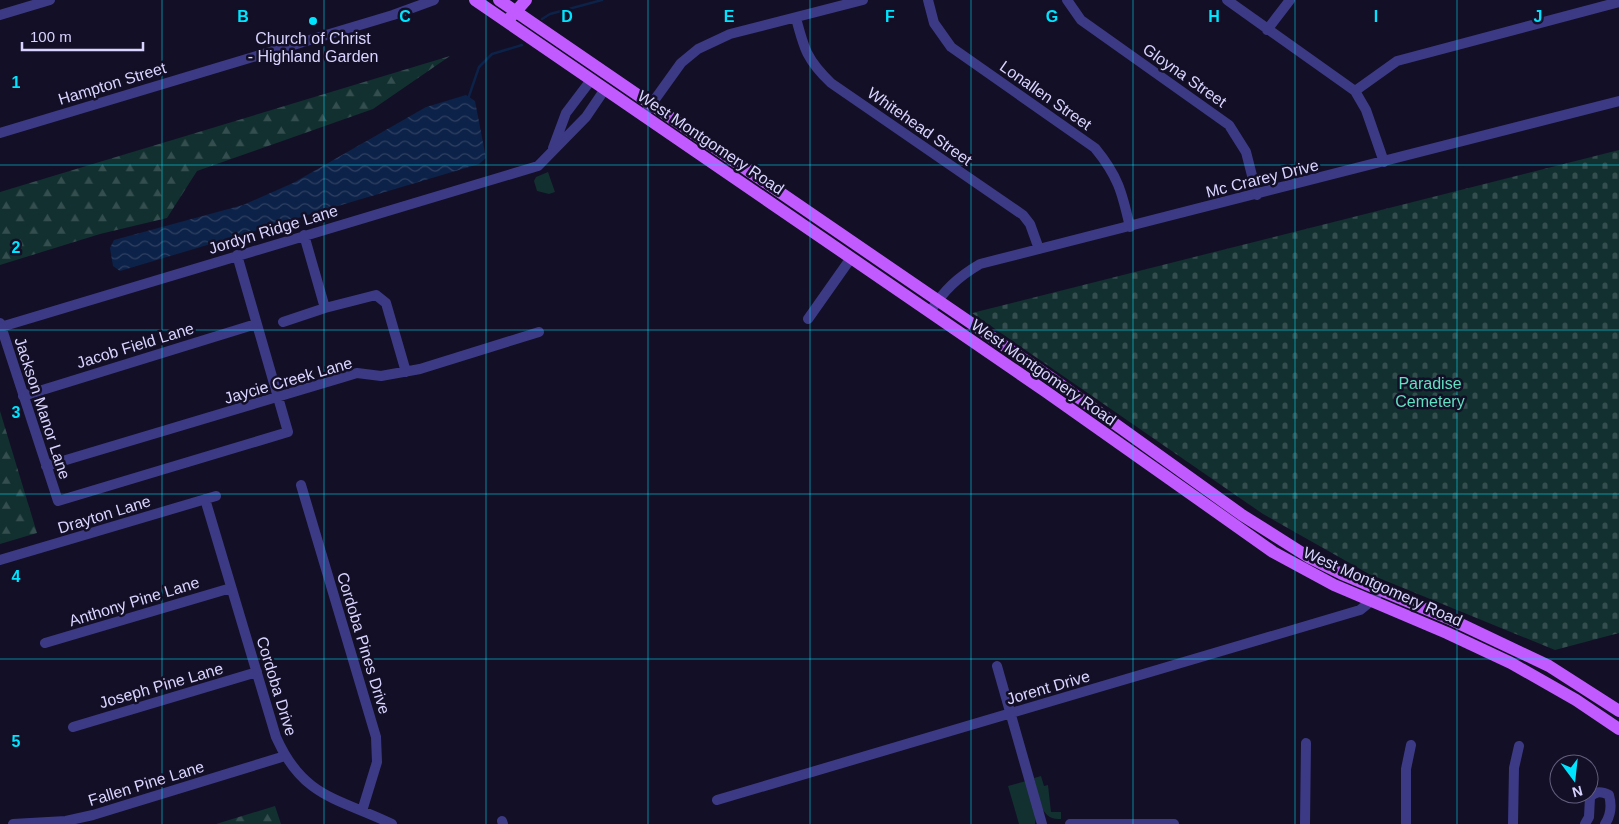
<svg xmlns="http://www.w3.org/2000/svg" width="1619" height="824" viewBox="0 0 1619 824" font-family="Arial,sans-serif">
<style>
.green{fill:#12302f}
.forest{fill:url(#forest-firs)}
.cemetery{fill:url(#cemetery-stones)}
.water{fill:url(#water-waves)}
.lines{fill:none;stroke-linecap:round;stroke-linejoin:round}
.stream{stroke:#0c2248;stroke-width:2.5}
.minor{stroke:#3d3a85;stroke-width:10}
.major{stroke:#c25bff;stroke-width:12}
.grid{fill:none;stroke:#00e5ff;stroke-width:1;stroke-opacity:0.55}
.poi-dot{fill:#00e5ff;stroke:#130f26;stroke-width:2}
.labels{text-anchor:middle;stroke-width:5;stroke-linejoin:round;paint-order:stroke}
.poi-label{font-size:16px;fill:#d9d4ff;stroke:#130f26}
.street-label{font-size:16px;fill:#d9d4ff;stroke:#130f26}
.park-label{font-size:16px;fill:#5fe0c0;stroke:#130f26}
.grid-label{font-size:16px;text-anchor:middle;font-weight:bold;fill:#00e5ff;stroke:#130f26;stroke-width:5;stroke-linejoin:round;paint-order:stroke}
</style>
<defs>
<pattern id="forest-firs" width="22" height="20" patternUnits="userSpaceOnUse" patternTransform="scale(1.25)"><rect width="22" height="20" fill="#12302f"/><path d="M5 1l3.5 6h-7zM16 11l3.5 6h-7z" fill="#344d4e"/></pattern>
<pattern id="cemetery-stones" width="16" height="16" patternUnits="userSpaceOnUse" patternTransform="scale(1.25)"><rect width="16" height="16" fill="#12302f"/><path d="M2 7V4a2 2 0 0 1 4 0v3zM10 15v-3a2 2 0 0 1 4 0v3z" fill="#344d4e"/></pattern>
<pattern id="water-waves" width="16" height="10" patternUnits="userSpaceOnUse" patternTransform="scale(1.25)"><rect width="16" height="10" fill="#0c2248"/><path d="M0 5q4-4 8 0t8 0" fill="none" stroke="#2f4163"/></pattern>
</defs>
<rect width="100%" height="100%" fill="#130f26"/>
<path class="green" d="M548,172l7,20 -6,2 -12,-3 -3,-10 2,-4z
M1041,776l3,10 4,-1 3,27h10v7c-22,2 -22,-24 -27,-41z
M1026,781l10,36 -1,7h-16l-11,-38z"/>
<path class="forest" d="M450,56l-77,53 -176,62 -30,47 -67,16 -100,31v-73z
M0,411l37,122 -37,11z
M275,806l6,18h-65z"/>
<path class="cemetery" d="M1619,150v483l-64,17 -186,-76 -106,-60 -291,-201z"/>
<path class="water" d="M466,95l9,6 11,57 -7,6 -359,107 -7,-5 -3,-18 4,-8 129,-35 50,-22 133,-76z"/>
<g class="lines">
<path class="stream" d="M542,19l8,-5 52,-14
M468,99l11,-32 13,-13 30,-9"/>
<path class="minor" d="M928,0l6,23 17,24 144,101c23,28 27,44 35,79
M1067,0l14,20 148,105 17,27 11,43
M1227,0l128,91 11,19 18,52
M0,15l50,-15
M796,18c8,31 11,42 35,65l192,132 7,9 9,25
M1267,30l23,-30
M1355,91l42,-30 222,-59
M643,116l38,-53 17,-14 32,-15 133,-34
M0,133l393,-118 41,-15
M553,148l13,-35 25,-33
M304,235l21,73
M930,312c14,-22 28,-35 50,-48l639,-163
M808,319l43,-61
M283,322l42,-14 51,-13 10,8 20,69
M0,323l58,178 230,-69 -51,-177
M1,327l537,-161 48,-49 19,-28
M23,396l233,-72
M46,466l298,-89 13,-4 24,3 39,-7 119,-37
M301,485l75,252 1,25 -15,49
M205,499l71,238c27,61 62,61 116,87
M0,560l216,-64
M45,643l186,-55
M997,666l45,158
M73,727l184,-55
M717,800l643,-190 16,-13
M502,821l1,3
M13,824l53,-3 27,-6 192,-59
M1070,824h104
M1305,824l1,-81
M1406,824v-55l5,-24
M1513,824l1,-56 5,-22
M1585,824l4,-7 1,-20c6,-6 11,-6 19,-2 3,11 2,20 -4,29"/>
<path class="major" d="M475,0l570,391 228,161 61,33 113,48 64,30 65,37 43,29
M499,0l555,380 188,135 68,43 32,16 110,46 97,46 70,45
M510,18l16,-18"/>
</g>
<path class="grid" d="M162,0v824M324,0v824M486,0v824M648,0v824M810,0v824M971,0v824M1133,0v824M1295,0v824M1457,0v824M0,165h1619M0,330h1619M0,494h1619M0,659h1619"/>
<circle class="poi-dot" cx="313" cy="21" r="5"/>
<g class="labels">
<g class="poi-label">
<text x="313" y="44">Church of Christ<tspan x="313" dy="18">- Highland Garden</tspan></text>
</g>
<g class="street-label">
<text transform="translate(1185 75) rotate(35)" y="6">Gloyna Street</text>
<text transform="translate(112 83) rotate(-17)" y="6">Hampton Street</text>
<text transform="translate(1046 95) rotate(35)" y="6">Lonallen Street</text>
<text transform="translate(920 126) rotate(35)" y="6">Whitehead Street</text>
<text transform="translate(711 142) rotate(34)" y="6">West Montgomery Road</text>
<text transform="translate(1262 178) rotate(-14)" y="6">Mc Crarey Drive</text>
<text transform="translate(273 229) rotate(-17)" y="6">Jordyn Ridge Lane</text>
<text transform="translate(135 345) rotate(-17)" y="6">Jacob Field Lane</text>
<text transform="translate(1044 372) rotate(35)" y="6">West Montgomery Road</text>
<text transform="translate(288 380) rotate(-16)" y="6">Jaycie Creek Lane</text>
<text transform="translate(43 408) rotate(72)" y="6">Jackson Manor Lane</text>
<text transform="translate(104 514) rotate(-17)" y="6">Drayton Lane</text>
<text transform="translate(1383 586) rotate(24)" y="6">West Montgomery Road</text>
<text transform="translate(134 601) rotate(-17)" y="6">Anthony Pine Lane</text>
<text transform="translate(364 643) rotate(73)" y="6">Cordoba Pines Drive</text>
<text transform="translate(161 685) rotate(-16)" y="6">Joseph Pine Lane</text>
<text transform="translate(277 686) rotate(73)" y="6">Cordoba Drive</text>
<text transform="translate(1048 687) rotate(-16)" y="6">Jorent Drive</text>
<text transform="translate(146 783) rotate(-17)" y="6">Fallen Pine Lane</text>
</g>
<g class="park-label">
<text x="1430" y="389">Paradise<tspan x="1430" dy="18">Cemetery</tspan></text>
</g>
</g>
<g class="grid-label">
<text x="243" y="22">B</text>
<text x="405" y="22">C</text>
<text x="567" y="22">D</text>
<text x="729" y="22">E</text>
<text x="890" y="22">F</text>
<text x="1052" y="22">G</text>
<text x="1214" y="22">H</text>
<text x="1376" y="22">I</text>
<text x="1538" y="22">J</text>
<text x="16" y="88">1</text>
<text x="16" y="253">2</text>
<text x="16" y="418">3</text>
<text x="16" y="582">4</text>
<text x="16" y="747">5</text>
</g>
<g transform="translate(1574 779) rotate(165)"><circle r="24" fill="#130f26" stroke="#625e7d"/>
<path d="M0-4L9 19L0 12L-9 19Z" fill="#00e5ff"/>
<text y="-8" font-size="14" font-weight="bold" text-anchor="middle" fill="#d9d4ff">N</text>
</g>
<path d="M22 42v8h121v-8" fill="none" stroke="#d9d4ff" stroke-width="2.5"/>
<text x="30" y="42" font-size="15" fill="#d9d4ff" stroke="#130f26" stroke-width="4" paint-order="stroke">100 m</text>
</svg>
